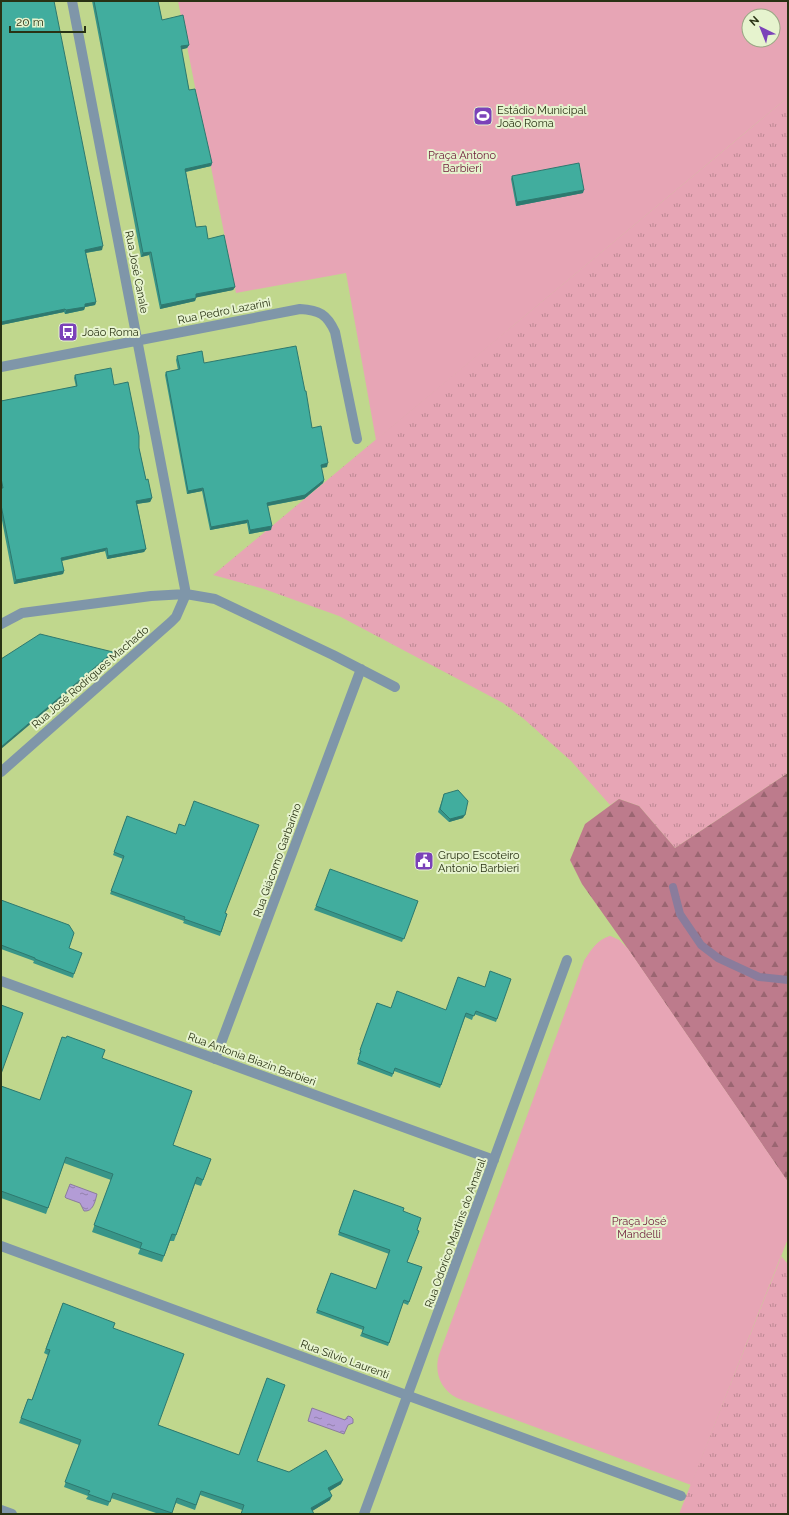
<svg xmlns="http://www.w3.org/2000/svg" width="789" height="1515" viewBox="0 0 789 1515" font-family="Raleway,sans-serif">
<style>
.grass{fill:url(#grass-tufts)}
.forest{fill:url(#forest-firs)}
.park{fill:#e7a5b5;fill-rule:evenodd}
.water{fill:url(#water-ripples);stroke:#8a7c9c}
.lines{fill:none;stroke-linecap:round;stroke-linejoin:round}
.stream{stroke:#8a7c9c;stroke-width:8}
.minor{stroke:#7f96a9;stroke-width:10}
.wall{fill:#389588}
.shaded-wall{fill:#2e796f}
.building{fill:#41ad9e;stroke:#2e796f}
.labels{text-anchor:middle;stroke-width:4;stroke-linejoin:round;paint-order:stroke}
.poi-label{font-size:11px;fill:#293214;stroke:#e6f3ce;text-anchor:start}
.park-label{font-size:11px;fill:#70203d;stroke:#e6f3ce}
.street-label{font-size:11px;fill:#293214;stroke:#e6f3ce}
</style>
<defs>
<pattern id="grass-tufts" width="24" height="20" patternUnits="userSpaceOnUse"><rect width="24" height="20" fill="#e7a5b5"/><path d="M3 7l-1-3M5 7V3M7 7l1-3M15 17l-1-3M17 17v-4M19 17l1-3" fill="none" stroke="#bb8792"/></pattern>
<pattern id="forest-firs" width="22" height="20" patternUnits="userSpaceOnUse"><rect width="22" height="20" fill="#bd7b8c"/><path d="M5 1l3.5 6h-7zM16 11l3.5 6h-7z" fill="#9a6571"/></pattern>
<pattern id="water-ripples" width="26" height="14" patternUnits="userSpaceOnUse"><rect width="26" height="14" fill="#b39cd6"/><path d="M2 4q2-2 4 0t4 0M15 11q2-2 4 0t4 0" fill="none" stroke="#9280ac"/></pattern>
</defs>
<rect width="100%" height="100%" fill="#c0d78d"/>
<path class="grass" d="M788,97v676l-113,75 -36,-42 -20,-7 -9,6 -39,-44 -47,-42 -21,-16 -164,-87 -75,-27 -51,-14z
M610,936l9,4 9,9 160,233v56l-7,18 7,8v250h-109l102,-257 -181,-275 -16,-21c8,-12 12,-20 26,-25z"/>
<path class="forest" d="M788,773v409l-160,-233 -46,-65 -12,-24 15,-36 34,-25 20,7 36,42z"/>
<path class="park" d="M178,1h610v96l-412,343 -30,-167 -110,20zM749,16h24v24h-24z
M610,936l9,4 9,9 160,233v56l-97,247 -234,-87c-17,-9 -23,-26 -18,-43l145,-394c8,-12 12,-20 26,-25z"/>
<path class="water" d="M70,1184l27,10c-2,8 -4,18 -13,17l-4,-8 -14,-5 -1,-1z
M312,1408l33,12 3,-4 3,1 2,2v4l-5,2 -4,9 -36,-13z"/>
<g class="lines">
<path class="stream" d="M673,887l7,27 21,31 17,13 41,19 29,3"/>
<path class="minor" d="M1,367l299,-58c19,1 27,5 35,23l22,107
M1,624l21,-11 129,-17 35,-2 29,5 118,56 62,32
M1,772l170,-150 5,-5 10,-23 -114,-593
M1,981l493,179
M215,1059l146,-390
M1,1246l680,250
M1,1510l11,4
M364,1514l203,-554"/>
</g>
<path class="wall" d="M1,1l101,249 -16,3 10,49 -1,3 -10,2 -1,3 -19,4 -1,-2 -63,13z
M92,1h66l4,19 27,25 -2,3 -6,1 8,41 23,73 -1,3 -25,6 10,55 12,12 27,48 -2,3 -37,7 -1,4 -35,8 -11,-54 -8,2z
M512,176l71,17 -67,13 -5,-27z
M177,356l27,7 108,65 15,39 -6,1 3,12 -1,3 -19,16 -36,7 3,24 -22,4 -2,-11 -37,7 -8,-39 -15,3 -22,-119 1,-3 12,-2 -2,-10z
M75,375l39,10 25,63 7,32 6,18 -2,4 -13,2 9,45 -2,3 -37,7 -2,-8 -43,10 2,10 -1,3 -49,10 -13,-69v-114l75,-14 -2,-9z
M444,794l19,24 -14,4 -11,-10z
M127,816l98,97 2,1 -7,22 -37,-13 1,-2 -74,-27 13,-35 -10,-4z
M1,900l68,48 5,26 -1,4 -40,-15 1,-2 -33,-12z
M418,901l-16,41 -88,-32 2,-4z
M485,987l12,32 -1,3 -22,-8 -2,6 -7,-3 -25,71 -46,-17 -2,6 -35,-13 3,-10h-1l18,-51 14,5 55,2z
M102,1058l71,87 38,14 -10,27 -6,-2 -21,57h-4l-8,21 -24,-8 2,-5 -48,-17 19,-52 -47,-17 -18,51 -45,-16v-112l38,14z
M354,1190l49,21 14,19 -10,32 15,5 -14,38 -5,-2 -15,43 -28,-10 3,-6 -47,-17 15,-40 45,16 13,-35 -51,-19z
M63,1303l50,25 45,97 81,30 18,6 32,11 52,12 -11,7v9l-18,11 -70,-1 -42,-15 -5,15 -19,-7 -5,11h-12l-48,-16 -3,8 -22,-7 2,-3 -24,-9 15,-42 -60,-22 9,-24 4,1 16,-45 -4,-2z"/>
<path class="shaded-wall" d="M189,45l-2,3 -7,2 1,-4z
M212,163l-1,3 -27,6 1,-3z
M584,190l-1,3 -67,13 1,-4z
M103,246l-1,4 -18,3 1,-3z
M151,252l-2,3 -8,2 2,-4z
M235,287l-2,3 -39,8 2,-4z
M196,298l-1,3 -35,8 1,-4z
M96,302l-1,3 -10,2 -1,3 -19,4 1,-4 19,-6z
M65,309l-1,3 -63,13v-3z
M328,463l-1,4 -8,1 2,-3z
M324,480l-1,3 -19,16 -38,7 1,-3z
M203,488l-1,3 -15,3 1,-3z
M152,498l-2,4 -15,2 1,-3z
M248,520l-1,3 -37,7 1,-3z
M272,526l-1,4 -22,4 1,-4z
M107,548l-2,3 -45,10 1,-3z
M146,549l-2,3 -37,7 1,-3z
M64,571l-1,3 -49,10 2,-4z
M113,652l-1,3 -111,94v-2z
M465,815l-2,3 -14,4 1,-3z
M343,1480l-2,4 -15,9 2,-5z
M332,1496l-2,4 -21,13 2,-5z"/>
<path class="building" d="M1,1h53l49,245 -18,4 11,52 -11,2v3l-19,3 -1,-1 -64,13z
M94,1h64l4,19 21,-5 6,30 -8,1 8,44 6,-1 17,74 -27,6 11,58 10,-1 2,13 16,-4 11,52 -39,7v4l-35,7 -10,-53 -8,1z
M579,163l5,27 -67,12 -5,-26z
M296,346l9,45h1l6,37 9,-2 7,37 -7,2 3,15 -19,15 -38,8 5,23 -22,4 -2,-10 -37,7 -8,-39 -15,3 -22,-119 14,-3 -3,-13 25,-5 2,12z
M111,368l3,17 14,-3 11,54v12l7,32 2,-1 4,19 -16,3 10,48 -38,7 -1,-8 -46,10 3,13 -48,9 -15,-75v-17h2l-2,-10v-77l76,-15 -2,-11z
M40,634l73,18 -112,95v-88z
M458,790l10,11 -3,14 -15,4 -10,-10 4,-15z
M194,801l65,24 -34,88 2,1 -6,18 -37,-13 1,-2 -74,-26 13,-35 -10,-4 13,-36 49,18 3,-10 6,2z
M330,869l88,32 -14,38 -88,-33z
M1,900l68,25 5,8 -5,15 13,5 -8,21 -39,-15v-1l-34,-13z
M490,971l21,8 -14,40 -21,-8 -2,5 -8,-3 -25,72 -46,-17 -2,6 -35,-14 3,-9 -1,-1 17,-47 14,5 6,-17 49,19 12,-33 27,10z
M1,1005l22,8 -22,61z
M67,1036l38,14 -3,8 90,33 -19,54 38,14 -8,21 -6,-3 -21,58 -4,-1 -8,22 -24,-8 2,-5 -48,-18 19,-51 -47,-17 -18,51 -47,-17v-105l39,14 22,-63 4,1z
M354,1190l50,18 -1,3 18,7 -4,12 2,1 -12,31 15,5 -13,35 -5,-2 -15,43 -27,-10 2,-6 -47,-17 14,-37 45,16 14,-39 -51,-18z
M63,1303l52,20 -2,5 71,26 -26,71 81,30 28,-77 18,7 -28,76 32,11 37,-22 17,30 -15,8 4,8 -21,12 3,6h-73l3,-9 -43,-14 -5,14 -19,-7 -5,15 -59,-20 -3,9 -22,-8 2,-3 -25,-9 16,-42 -60,-22 7,-19 4,1 18,-50 -4,-1z"/>
<defs>
<g id="stadium-square" transform="scale(1)"><rect x="-9" y="-9" width="18" height="18" rx="4" fill="#7b42b9" stroke="#e6f3ce"/><path d="M0-5a6.5 5 0 1 0 0 10a6.5 5 0 1 0 0-10ZM-3.5-1.8h7v3.6h-7Z" fill="#fff"/></g>
<g id="bus-square" transform="scale(1)"><rect x="-9" y="-9" width="18" height="18" rx="4" fill="#7b42b9" stroke="#e6f3ce"/><path d="M-5-6H5V4H4V6H2V4H-2V6H-4V4H-5ZM-3.5-4V0h7V-4ZM-3.5 1.2v1.5H-2V1.2ZM2 1.2v1.5H3.5V1.2Z" fill="#fff"/></g>
<g id="civic-square" transform="scale(1)"><rect x="-9" y="-9" width="18" height="18" rx="4" fill="#7b42b9" stroke="#e6f3ce"/><path d="M-.6-6.5H3V-4.5H.6V-3L4-1V1h2V6H-6V1h2V-1L-.6-3ZM-1.2 2.5V6h2.4V2.5Z" fill="#fff"/></g>
</defs>
<g fill-rule="evenodd">
<use href="#stadium-square" x="483" y="116"/>
<use href="#bus-square" x="68" y="332"/>
<use href="#civic-square" x="424" y="861"/>
</g>
<g class="labels">
<g class="poi-label">
<text x="497" y="114">Estádio Municipal<tspan x="497" dy="13">João Roma</tspan></text>
<text x="82" y="336">João Roma</text>
<text x="438" y="859">Grupo Escoteiro<tspan x="438" dy="13">Antonio Barbieri</tspan></text>
</g>
<g class="park-label">
<text x="462" y="159">Praça Antono<tspan x="462" dy="13">Barbieri</tspan></text>
<text x="639" y="1225">Praça José<tspan x="639" dy="13">Mandelli</tspan></text>
</g>
<g class="street-label">
<text transform="translate(137 272) rotate(79)" y="4">Rua José Canale</text>
<text transform="translate(224 311) rotate(-11)" y="4">Rua Pedro Lazarini</text>
<text transform="translate(90 677) rotate(-41)" y="4">Rua José Rodrigues Machado</text>
<text transform="translate(277 860) rotate(-70)" y="4">Rua Giácomo Garbarino</text>
<text transform="translate(252 1059) rotate(20)" y="4">Rua Antonia Biazin Barbieri</text>
<text transform="translate(455 1233) rotate(-70)" y="4">Rua Odorico Martins do Amaral</text>
<text transform="translate(345 1359) rotate(20)" y="4">Rua Sílvio Laurenti</text>
</g>
</g>
<rect width="789" height="1515" fill="none" stroke="#293214" stroke-width="4"/>
<g transform="translate(761 28) rotate(317)"><circle r="19" fill="#e6f3ce" stroke="#9aa684"/>
<path d="M0-3L7 15L0 10L-7 15Z" fill="#7b42b9"/>
<text y="-6" font-size="11" font-weight="bold" text-anchor="middle" fill="#293214">N</text>
</g>
<path d="M10 26v6h75v-6" fill="none" stroke="#293214" stroke-width="2"/>
<text x="16" y="26" font-size="12" fill="#293214" stroke="#e6f3ce" stroke-width="3" paint-order="stroke">20 m</text>
</svg>
